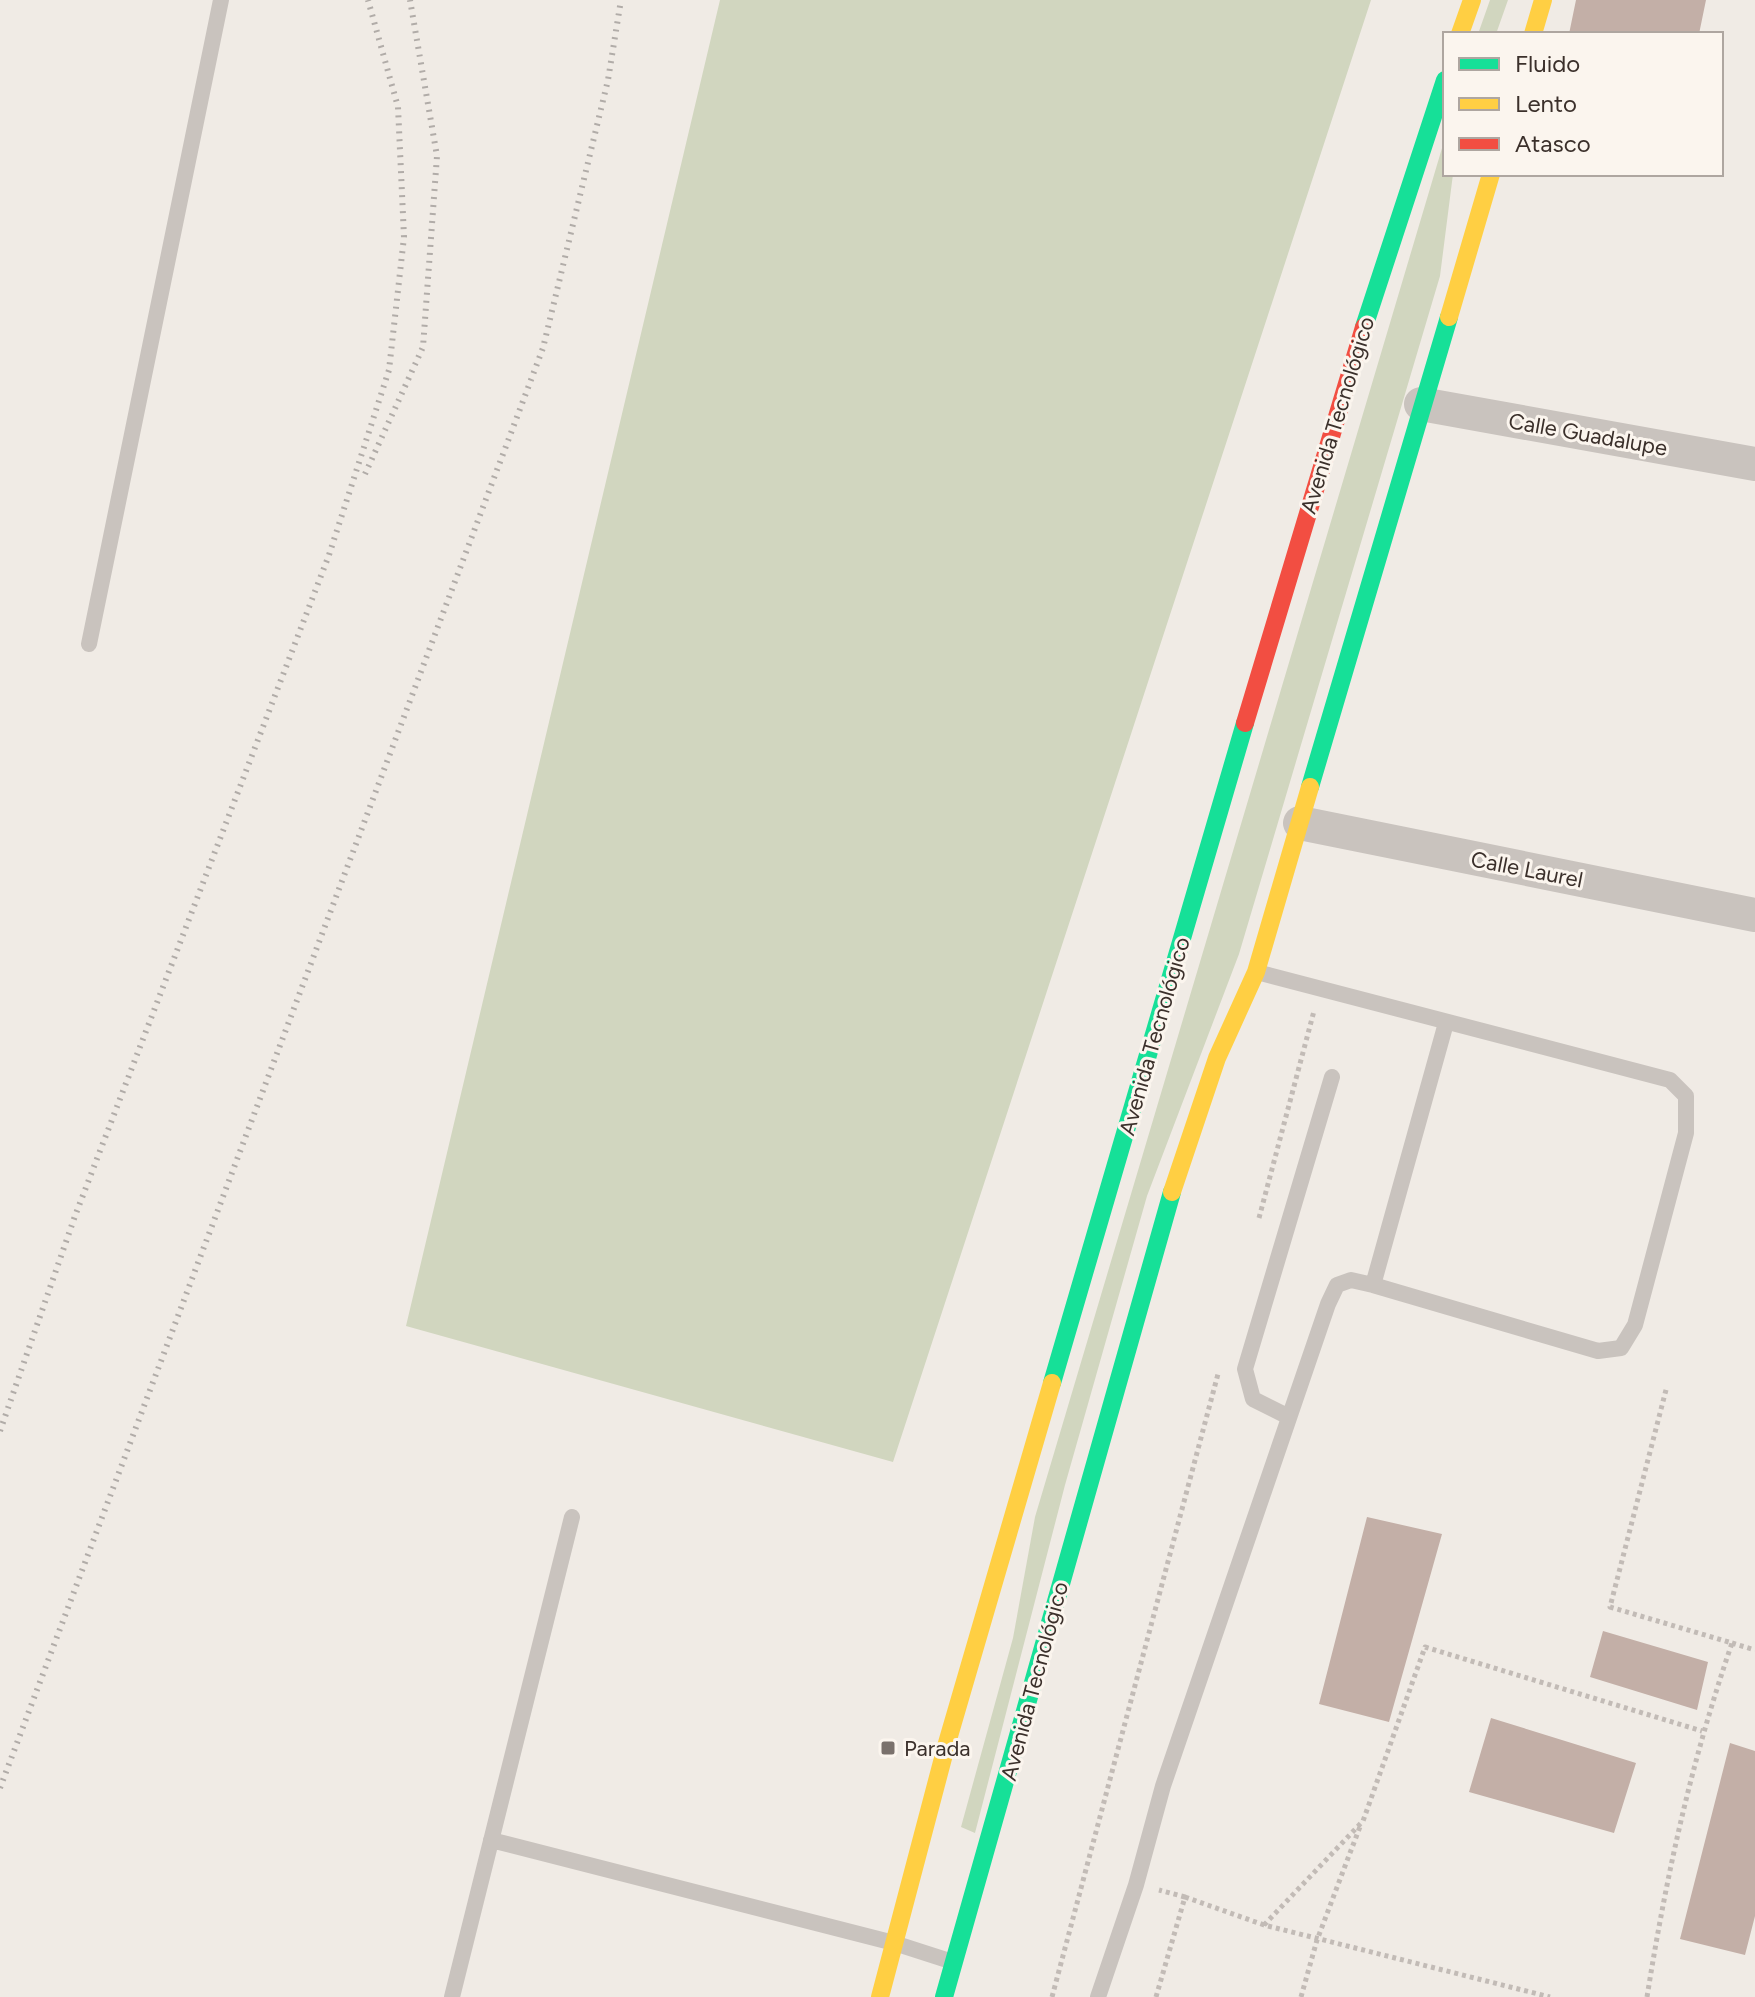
<svg xmlns="http://www.w3.org/2000/svg" width="1755" height="1997" viewBox="0 0 1755 1997" font-family="Figtree,sans-serif">
<style>
.green{fill:#d1d6bf}
.building{fill:#c3afa7}
.lines{fill:none;stroke-linecap:round;stroke-linejoin:round}
.path{stroke:#c2bbb6;stroke-width:5;stroke-dasharray:4 4;stroke-linecap:butt}
.lane{stroke:#c9c3be;stroke-width:16}
.street{stroke:#c9c3be;stroke-width:34}
.fast{stroke:#16e098;stroke-width:18}
.slow{stroke:#ffcf43;stroke-width:18}
.jam{stroke:#f24e42;stroke-width:18}
.rail{stroke:#b1aca8;stroke-width:6;stroke-dasharray:2 6;stroke-linecap:butt}
.poi-dot{fill:#7a716c;stroke:#fbf5ee;stroke-width:3}
.labels{text-anchor:middle;stroke-width:6;stroke-linejoin:round;paint-order:stroke}
.street-label{font-size:22px;fill:#3b302b;stroke:#fbf5ee}
.poi-label{font-size:22px;fill:#3b302b;stroke:#fbf5ee;text-anchor:start}
</style>
<rect width="100%" height="100%" fill="#f0ebe5"/>
<path class="green" d="M720,0h651l-478,1462 -487,-136z
M1490,0h18l-12,34h-18z
M1445,138v36h8l-13,102 -201,678 -92,242 -82,289 -90,348 -14,-6 52,-189 22,-121z"/>
<path class="building" d="M1576,0h130l-7,34h-130z
M1367,1517l75,17 -53,188 -70,-18z
M1603,1631l105,31 -11,48 -107,-33z
M1491,1718l145,45 -22,70 -145,-41z
M1730,1743l25,8v165l-10,39 -65,-16z"/>
<g class="lines">
<path class="path" d="M1259,1218l55,-207
M1732,1643l23,7
M1185,1897l79,28 286,72
M1264,1925l99,-104 62,-174 277,84
M1052,1997l166,-623
M1156,1997l29,-100 -26,-7
M1301,1997l16,-57 44,-116
M1647,1997c20,-125 44,-234 85,-354l-122,-36 57,-221"/>
<path class="lane" d="M89,644l132,-644
M1257,972l413,108 16,16v37l-51,192 -14,23 -23,3 -225,-66 73,-262
M1287,1416l-34,-17 -8,-30 87,-292
M491,1840l403,103 59,19
M452,1997l120,-480
M1098,1997l38,-112 27,-99 165,-482 9,-19 14,-5 22,5"/>
<path class="street" d="M1421,404l334,60
M1300,823l455,92"/>
<path class="fast" d="M1364,327l81,-247
M1310,787l139,-470
M1052,1383l193,-660
M944,1997l228,-805"/>
<path class="slow" d="M1460,34l12,-34
M1533,34l10,-34
M1449,317l42,-143
M1172,1192l45,-134 39,-86 54,-185
M880,1997l67,-254 105,-360"/>
<path class="jam" d="M1245,723l119,-396"/>
<path class="rail" d="M365,474l58,-127 14,-191 -27,-156
M0,1431l75,-215 254,-661 60,-185 15,-133 -6,-130 -30,-107
M0,1788l543,-1440 65,-268 13,-80"/>
</g>
<rect class="poi-dot" x="880" y="1740" width="16" height="16" rx="4"/>
<g class="labels">
<g class="street-label">
<text transform="translate(1337 415) rotate(-73)" y="8">Avenida Tecnológico</text>
<text transform="translate(1588 434) rotate(10)" y="8">Calle Guadalupe</text>
<text transform="translate(1527 869) rotate(11)" y="8">Calle Laurel</text>
<text transform="translate(1154 1036) rotate(-74)" y="8">Avenida Tecnológico</text>
<text transform="translate(1034 1681) rotate(-75)" y="8">Avenida Tecnológico</text>
</g>
<g class="poi-label">
<text x="904" y="1756">Parada</text>
</g>
</g>
<rect x="1443" y="32" width="280" height="144" fill="#fbf5ee" stroke="#aea6a0" stroke-width="2"/>
<rect x="1459" y="58" width="40" height="12" fill="#16e098" stroke="#aea6a0" stroke-width="2"/>
<text x="1515" y="72" font-size="24" fill="#3b302b">Fluido</text>
<rect x="1459" y="98" width="40" height="12" fill="#ffcf43" stroke="#aea6a0" stroke-width="2"/>
<text x="1515" y="112" font-size="24" fill="#3b302b">Lento</text>
<rect x="1459" y="138" width="40" height="12" fill="#f24e42" stroke="#aea6a0" stroke-width="2"/>
<text x="1515" y="152" font-size="24" fill="#3b302b">Atasco</text>
</svg>
